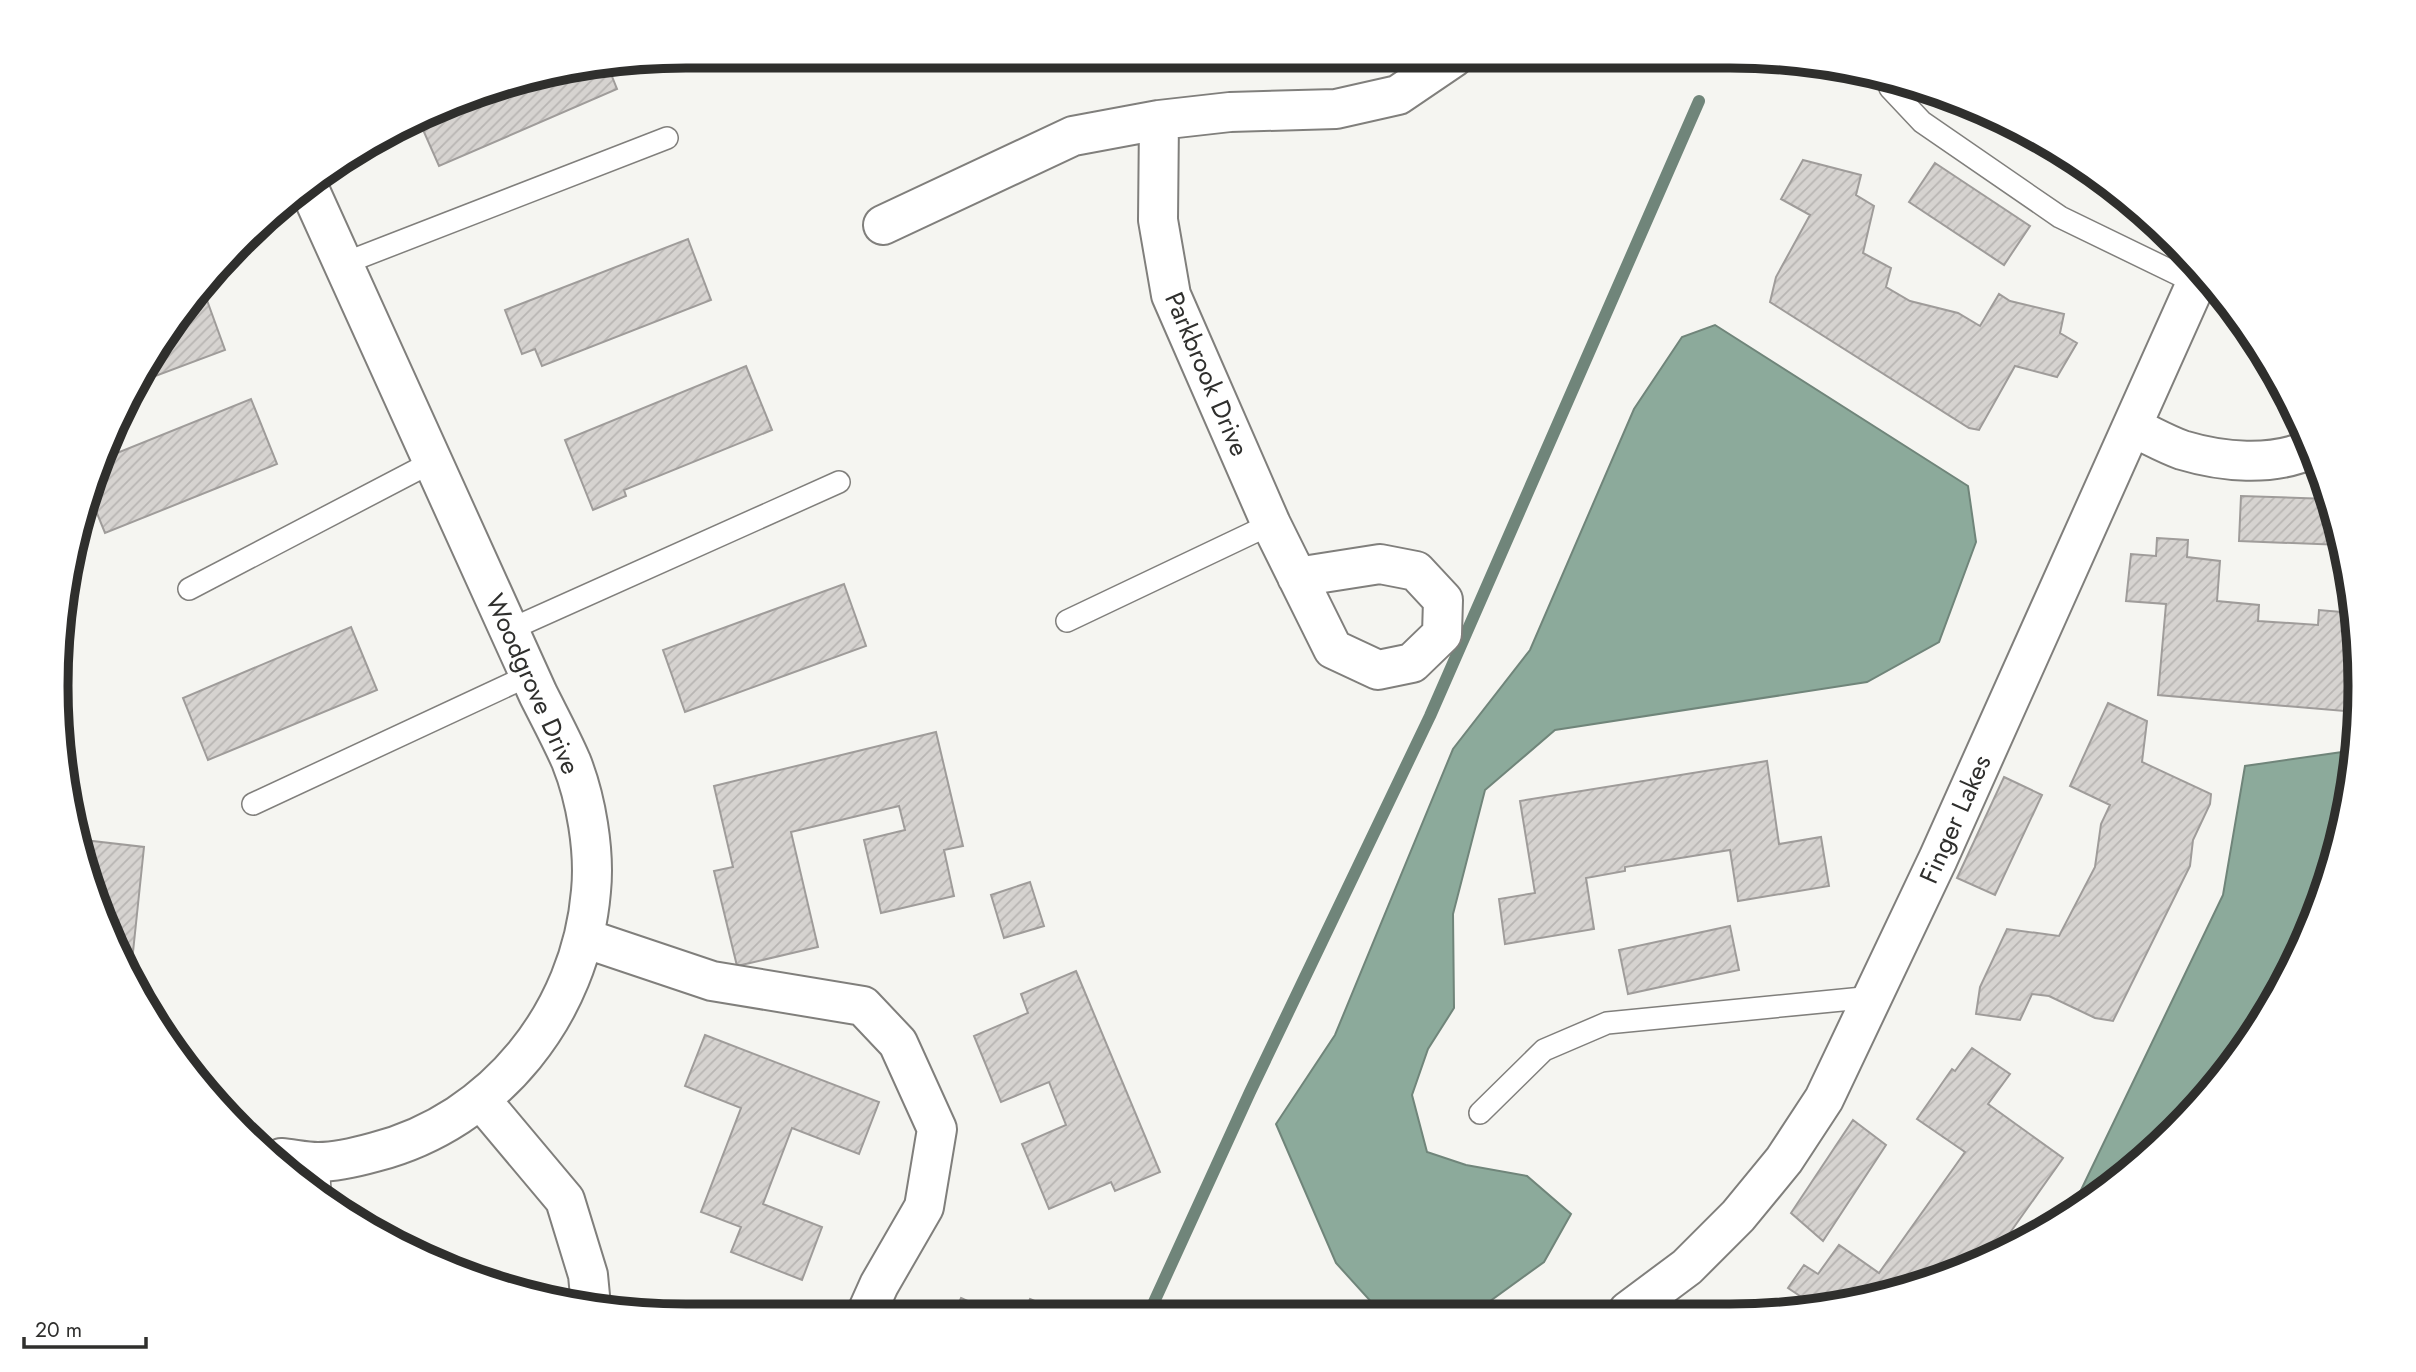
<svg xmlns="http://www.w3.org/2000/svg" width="2416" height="1372" viewBox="0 0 2416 1372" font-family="Jost,sans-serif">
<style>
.water{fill:#8caa9b;stroke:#70857a;stroke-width:2}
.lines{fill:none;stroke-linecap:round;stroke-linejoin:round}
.stream{stroke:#70857a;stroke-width:12}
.building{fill:url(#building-hatch);stroke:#9f9c9a;stroke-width:2}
.lane-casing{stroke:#807f7c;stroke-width:24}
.street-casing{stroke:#807f7c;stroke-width:42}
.lane{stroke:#fff;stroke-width:21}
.street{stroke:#fff;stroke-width:38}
.labels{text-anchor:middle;stroke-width:5;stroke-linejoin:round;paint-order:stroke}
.street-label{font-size:26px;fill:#2f2f2d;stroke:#fff}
.rim{fill:none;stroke:#2f2f2d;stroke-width:9}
</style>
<defs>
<pattern id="building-hatch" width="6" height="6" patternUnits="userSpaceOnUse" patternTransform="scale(1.75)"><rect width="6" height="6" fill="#d6d3d0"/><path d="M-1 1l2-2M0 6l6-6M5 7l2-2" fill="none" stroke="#b8b5b3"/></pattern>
</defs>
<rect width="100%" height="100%" fill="#f5f5f1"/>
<path class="water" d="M1715,325l253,161 8,56 -37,100 -72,40 -312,48 -70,60 -32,124 1,94 -26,41 -16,46 15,57 39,13 61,11 44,38 -27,48 -69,50h-87l-14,-7 -38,-42 -60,-139 59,-89 118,-286 77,-99 104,-241 48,-72z
M2355,747v22l-29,120 -51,112 -99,130 -96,79 -11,5 154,-320 22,-129 97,-14z"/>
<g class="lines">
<path class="stream" d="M1149,1313l101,-221 180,-376 269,-615"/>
</g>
<path class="building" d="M609,69l8,20 -178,77 -19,-43 64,-34z
M1803,160l58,15 -5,20 18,11 -11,47 28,15 -5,19 24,14 48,12 22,13 19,-32 11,7 54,13 -4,19 17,10 -20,34 -42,-11 -36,64 -10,-2 -199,-126 6,-25 34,-62 -29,-16z
M1935,163l95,63 -26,39 -95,-63z
M688,239l23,61 -169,66 -7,-17 -13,5 -17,-44z
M204,292l21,58 -83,31 20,-45z
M746,366l26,64 -148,60 2,6 -33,14 -28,-70z
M251,399l26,65 -172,69 -15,-37 17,-39z
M2241,496l88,3 10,24 3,22 -103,-4z
M2157,538l31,2 -1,17 33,4 -3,40 42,4 -1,16 60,4 1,-15 34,3 6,32 -3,67 -198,-17 8,-91 -40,-3 5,-47 25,2z
M844,584l22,62 -181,66 -22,-62z
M351,627l26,63 -169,70 -25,-62z
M2108,703l39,18 -5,41 69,32 -1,10 -17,36 -3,26 -77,155 -18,-3 -46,-22 -17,-2 -12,26 -44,-6 4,-27 27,-58 52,7 36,-69 6,-43 9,-19 -40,-19z
M936,732l27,114 -19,4 10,46 -73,17 -17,-73 41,-10 -6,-24 -108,26 27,115 -81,19 -23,-95 19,-4 -19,-81z
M1767,761l12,83 42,-7 8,49 -91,15 -8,-51 -105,17v4l-39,7 8,51 -89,15 -6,-45 36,-6 -15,-92z
M2004,777l38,18 -47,100 -38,-17z
M84,840l60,7 -11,105 -14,-1 -15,-24z
M1030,882l14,44 -40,12 -13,-43z
M1730,926l9,44 -111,24 -9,-44z
M1076,971l84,201 -45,19 -4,-9 -62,27 -27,-65 44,-19 -17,-43 -48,20 -27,-66 54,-23 -7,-19z
M705,1035l174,67 -20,52 -67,-26 -29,76 59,23 -20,53 -71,-28 10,-25 -40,-15 40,-104 -56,-22z
M1972,1048l38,26 -22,30 75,54 -66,93 -64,31 -121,29h-18l9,-13 -15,-10 16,-23 14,9 21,-29 40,28 86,-121 -48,-33 35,-50 3,2z
M1853,1120l33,25 -63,96 -32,-28z
M961,1298l33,15 -40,1z
M1030,1299l32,14h-38z"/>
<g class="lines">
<g class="lane-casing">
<path id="lane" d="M1890,88l32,34 138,95 136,66
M345,263l322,-125
M189,589l245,-128
M1067,621l204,-97
M509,630l330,-148
M253,804l277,-129
M1480,1113l64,-63 63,-27 266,-26
M318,1162l2,28"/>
</g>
<g class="street-casing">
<path id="street" d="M1159,120l-1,100 13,75 100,229 62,125 45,21 34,-7 30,-29 1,-34 -27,-29 -36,-7 -83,13
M883,225l190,-89 86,-16 71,-8 106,-3 62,-14 56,-38
M2132,427c16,7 33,17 50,23 40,12 89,17 129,-1
M584,938l128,43 151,25 35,37 39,86 -13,78 -45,78 -13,29
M481,1100l84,100 23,75 3,31
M281,1158c12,1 25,4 37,4 19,0 39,-5 57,-10 120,-31 206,-139 216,-261 4,-40 -5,-93 -20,-130 -10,-23 -22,-45 -33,-67l-231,-510
M1628,1311l59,-44 51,-51 46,-56 40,-61 114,-240 263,-587"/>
</g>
<use href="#lane" class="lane"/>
<use href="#street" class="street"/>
</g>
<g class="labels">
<g class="street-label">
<text transform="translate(1207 374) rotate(67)" y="9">Parkbrook Drive</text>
<text transform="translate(533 684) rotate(66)" y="9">Woodgrove Drive</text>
<text transform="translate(1955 819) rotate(-66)" y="9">Finger Lakes</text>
</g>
</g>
<path d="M0 0H2416V1372H0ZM686 68H1730A618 618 0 0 1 2348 686V686A618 618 0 0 1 1730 1304H686A618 618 0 0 1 68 686V686A618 618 0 0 1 686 68Z" fill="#fff" fill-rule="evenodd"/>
<path class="rim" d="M686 68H1730A618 618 0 0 1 2348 686V686A618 618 0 0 1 1730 1304H686A618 618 0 0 1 68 686V686A618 618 0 0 1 686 68Z"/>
<path d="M24 1337v10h122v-10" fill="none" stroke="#2f2f2d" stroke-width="3.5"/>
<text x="35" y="1337" font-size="21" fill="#2f2f2d" stroke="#ffffff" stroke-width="5" paint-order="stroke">20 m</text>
</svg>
